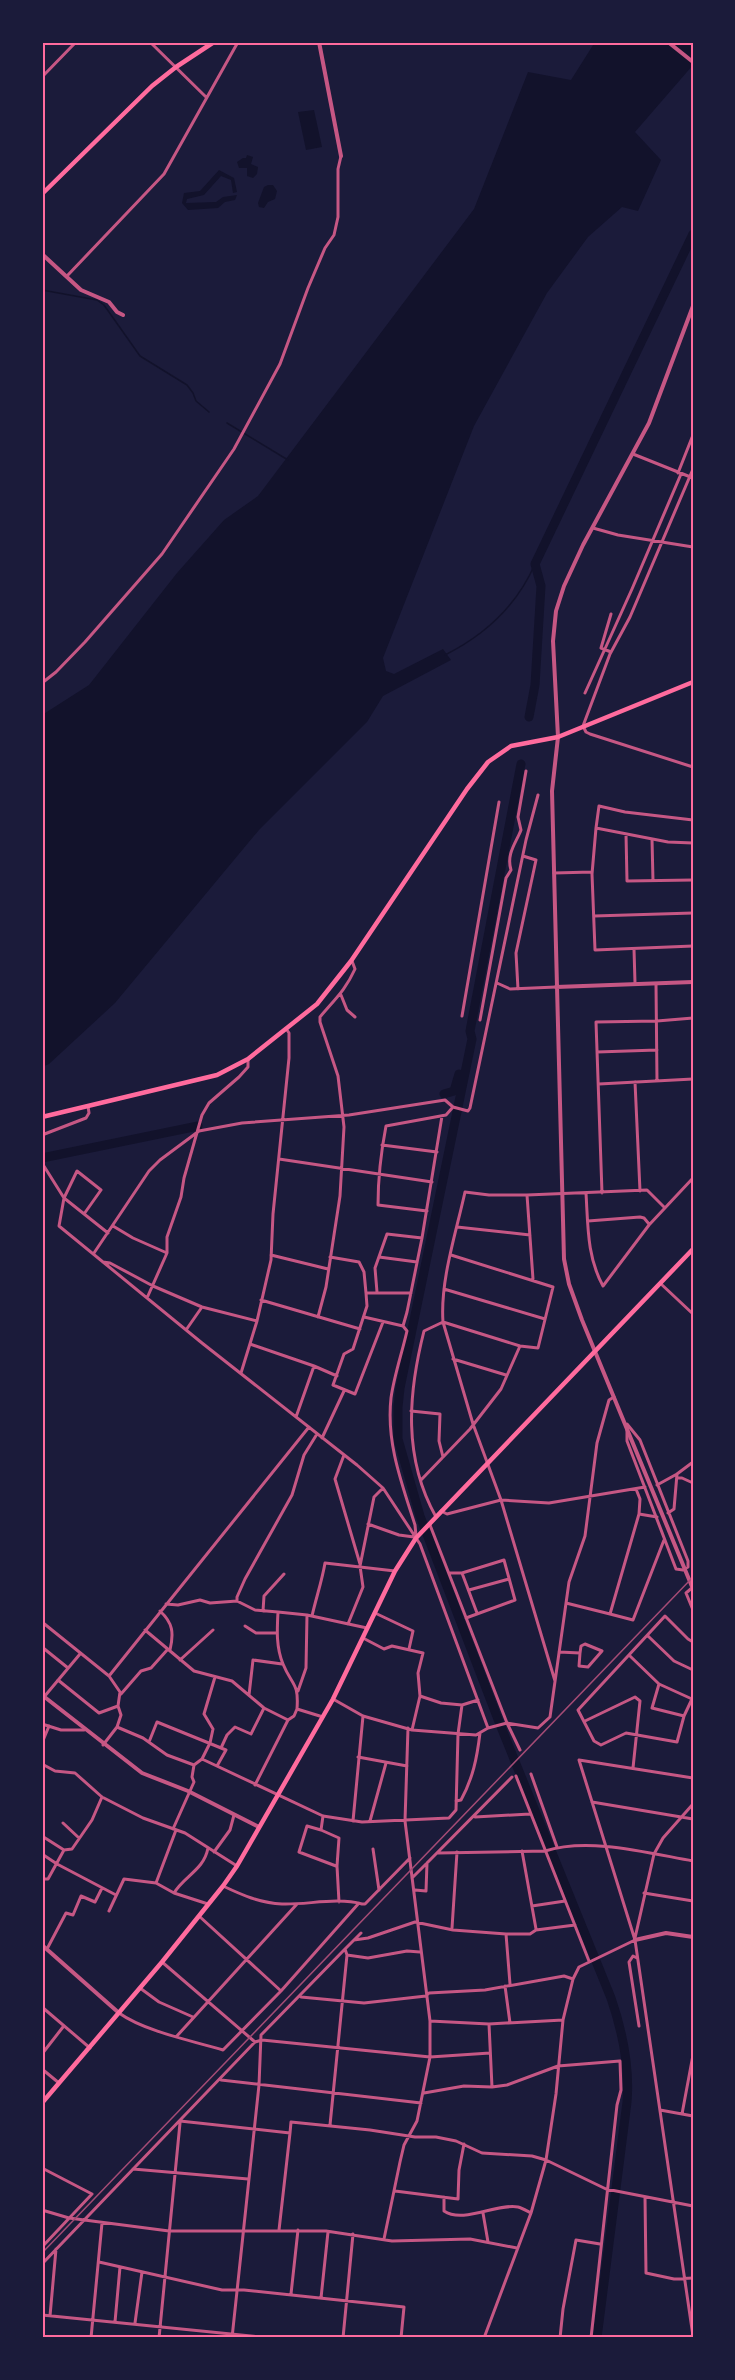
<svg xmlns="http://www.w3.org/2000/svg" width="735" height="2380" viewBox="0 0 735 2380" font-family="Mulish,sans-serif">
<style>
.water{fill:#12122b}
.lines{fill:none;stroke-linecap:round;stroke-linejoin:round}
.stream{stroke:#12122b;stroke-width:1.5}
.river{stroke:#12122b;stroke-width:9}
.minor{stroke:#c65784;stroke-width:3}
.tertiary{stroke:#c65784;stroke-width:4}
.secondary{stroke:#ff6b9d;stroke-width:4.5}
.primary{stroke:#ff6b9d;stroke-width:4.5}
.rail{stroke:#a44b75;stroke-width:1.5}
.neatline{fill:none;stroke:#ff6b9d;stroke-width:2}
</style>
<rect width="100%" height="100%" fill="#1b1b3a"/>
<path class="water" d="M595,42h98v23l-58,67 26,28 -23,51 -16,-4 -34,30 -41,56 -73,133 -91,232 3,13 8,3 49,-25 8,11 -68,36 -16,26 -108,108 -144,173 -66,61 -7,3v-352l47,-30 88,-112 47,-53 34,-24 216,-287 54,-137 43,8z
M314,110l8,37 -16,3 -8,-38z
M247,155l6,2 -2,7 7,3 -1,7 -4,4 -6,-2v-8h-8l-2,-6 6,-4h3z
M219,170l15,8 3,14 -4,1 -2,-13 -10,-4 -17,19 -17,4 -1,4 30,-1 7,-5 14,-2 -2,5 -10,2 -7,6 -30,2 -6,-7 2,-10 16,-2z
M268,185h5l4,6 -2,8 -7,3 -4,6 -5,-1 -1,-4 6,-16z"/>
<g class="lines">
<path class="stream" d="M42,290l55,10 7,5 36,51 47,29 6,8 3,8 13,11
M227,423l61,37
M445,655c40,-20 72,-50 90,-91"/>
<path class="river" d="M529,717l6,-32 6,-99 -6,-22 158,-330
M521,764l-51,267 2,8 -72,349 -2,19v32l22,77 79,206 112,276c12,35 19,68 16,104l-30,236
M444,1094l10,-3 5,-17
M42,1158l156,-32"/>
<path class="minor" d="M150,42l56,55
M42,77l34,-35
M67,276l97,-102 74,-132
M633,454l60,24
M693,469l-63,148 -20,37 -27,72 3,6 4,2 103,33
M678,473l15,-38
M593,528l25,7 75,12
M611,652l-10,-4 10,-34
M42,683l14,-11 29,-30 77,-88 72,-105 46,-85 28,-76 17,-40 9,-13 4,-18v-48l3,-13
M585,693l47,-104 49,-115
M596,828l3,-22 26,6 68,8
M626,834l1,47 66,-1
M652,839l1,42
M693,843l-25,-1 -72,-14 -4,46 3,76 98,-4
M554,873l38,-1
M594,916l99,-3
M634,949l1,34
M497,983l13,6 46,-2
M656,984l1,97
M518,989l-2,-36 20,-93 -13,-4
M341,995l6,15 8,7
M462,1016l37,-214
M480,1020l26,-142 5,-8c-5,-16 5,-27 10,-40l-3,-13 8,-46
M597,1052l60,-2
M635,1082l5,109
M599,1084l94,-5
M453,1107l15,4 2,-3 56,-268 12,-45
M42,1135l44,-17 3,-5 -1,-7
M382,1145l55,7
M279,1159l153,23
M42,1163l22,35 -5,28 143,117 155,122 26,23 37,56 68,184
M586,1193c2,33 1,64 17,93l46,-61 44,-47
M602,1193l-6,-171 61,-1 36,-3
M527,1195l6,84
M84,1214l17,-24 -24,-19 -13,27 44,35
M588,1221l52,-4 4,1 5,6
M113,1226l20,12 34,15
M457,1227l73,8
M94,1253l55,-82 11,-11 39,-29 43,-8 107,-8 96,-15 8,7 -7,8 -60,11c-5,26 -8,52 -8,79l49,6
M271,1255l57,14
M330,1257l29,5 5,10 2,21
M379,1257l38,5
M103,1262l7,1 43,23 49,21 55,14
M660,1283l33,31
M444,1289l101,30
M377,1292l-2,-24 12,-34 35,4
M147,1298l20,-45v-16l14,-40 3,-19 18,-63 7,-12 30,-26 9,-10v-8
M261,1300l99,29
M318,1317l8,-30 14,-91 4,-69 -6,-51 -18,-54v-5c15,-18 25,-26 35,-48l-3,-8
M364,1317l39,9
M383,1322l-28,72 -22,-9 11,-31 9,-5 14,-43 -1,-13h45
M186,1330l16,-23
M250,1344l64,22 23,10
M453,1359l53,16
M241,1373l16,-52 14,-61 2,-46 16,-156v-25l-2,-3
M411,1411l29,3 -1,27 4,16
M296,1417l18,-51
M627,1424l13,16 48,121v6l-5,3 -7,-1 -49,-128z
M322,1438l22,-47
M344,1455l-9,24 25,85
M677,1478h5l11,5
M421,1480l49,-51 31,-40 19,-43
M657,1485l20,-11 16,-12
M441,1511l6,3 54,-14 48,3 96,-16
M668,1513l6,-4 3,-35
M639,1514l18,3
M436,1517c-33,-59 -28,-123 -12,-186l19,-9 77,24 18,2 15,-61 -102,-32
M368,1524l31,11 15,2
M430,1525l77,198 13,27
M416,1536l-1,-11c-13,-41 -29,-82 -24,-127 3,-22 11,-45 16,-67l-4,-5 4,-14 15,-74 20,-122
M449,1573h13l15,40
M462,1573l42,-13 11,40 -49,18
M693,1587l-7,6 7,17
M469,1590l40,-11
M237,1601v-4l8,-18 47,-84 12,-40 13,-21
M566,1603l44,11 29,-100 1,-15 -4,-10
M166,1604l12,1 22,-5 10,3 27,-2 18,9 23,2
M160,1611c13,12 14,22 10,39
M263,1611l1,-15 20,-22
M375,1613l38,18 -4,18
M610,1614l23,6 31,-80
M307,1615l60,13
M312,1616c4,-18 10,-35 13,-53l70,8
M42,1622l67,54 11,16 -2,14 3,9 -4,12 -14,18
M348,1624l15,-37 -3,-21 14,-69 9,-9
M245,1626l11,7h21
M145,1630l49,41 38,10 32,27 24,12 6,-4 3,-7 26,8
M648,1636l26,25 19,9
M363,1638l21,11 8,-3 31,7 -5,20 2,23
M42,1647l26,21
M559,1652l21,1 1,-7 4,-2 17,7 -14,16 -9,-1 1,-13
M630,1656l29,28
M180,1660l33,-30
M109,1676l200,-249
M58,1680l41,33 19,-7
M555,1681l-54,-181 -28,-76 -30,-102c-3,-41 13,-89 22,-130l24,3h38l120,-5 18,18
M121,1694l20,-23 10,-3 17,-19
M249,1695l4,-35 29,4
M44,1697l36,-43
M333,1699l30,17 49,14 64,5 12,-7 19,-5 31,5 12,-11 19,-135 16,-46 12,-93 12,-43 5,-3
M462,1705l16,-5
M297,1709c2,-27 -5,-23 -14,-45 -7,-17 -6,-34 -5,-52l29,3 -1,53 -8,23
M684,1716l-32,-8 7,-24 33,15 -8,17 -7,26 -51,-9 -25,12 -7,-4 -16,-31 87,-94 23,23 5,3
M585,1721l50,-24 5,4 -7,67
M42,1724l19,6h23
M117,1727l26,11 24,17 27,10 8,-6 121,57 39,6 87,-4 7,-8 2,-76 4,-29 -21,-2 -21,-7 -8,34
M149,1742l8,-20 69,28 -9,16
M42,1743l7,-17
M221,1748l6,-13 8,-8 16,7 13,-26
M358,1757l49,9
M202,1759l8,-16 3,-14 -9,-15 11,-37
M42,1764l13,7 20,2 27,24 41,21 42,15 52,33
M531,1774l26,73
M516,1776l73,185
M693,1778l-114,-18 56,180 58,396
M255,1785l33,-65
M456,1801l5,-1c12,-22 16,-42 19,-67
M592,1802l101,17
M323,1816l-2,14 18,8 -2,28 2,36
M475,1817l55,-3
M353,1821l10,-105
M370,1821l16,-58
M63,1823l16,15
M173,1829l21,-47 -2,-5 2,-12
M321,1830l-14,-4 -8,26 37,14
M42,1836l22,14
M373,1849l6,41
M522,1851l14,78
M214,1852l16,-22 4,-15
M438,1853l107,-2c44,-14 103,2 148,10
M42,1854l15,10 59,31
M412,1878l14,-14
M42,1879h6l16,-29 8,-1 20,-29 10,-23
M156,1883l20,-53
M223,1886c19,9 37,17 59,18 25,1 55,-7 80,0h3l45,-46
M415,1890l11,1 1,-28 85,-86
M174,1893c10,-17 30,-23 34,-45
M644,1893l49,8
M532,1906l33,-5
M109,1911l15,-32 32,4 18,10 34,11
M199,1916l82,75
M452,1928l5,-76
M506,1934l4,50
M635,1938l19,-84 9,-16 30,-34
M354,1940l14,-2 47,-16 38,8 53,4h24l6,-4 39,-5
M47,1949l19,-36 7,2 8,-19 14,6 7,-14
M345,1949l16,-16
M347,1955l21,3 39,-7 13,1
M637,1958l-4,-2 -4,6 10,64
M162,1962l93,80
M505,1986l5,37
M140,1988l19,14 34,15
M301,1997l63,6 62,-7 3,-3 56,-3 79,-14 9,3
M42,2007l48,41
M119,2013c25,18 73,28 104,37l58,-59 78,-88
M430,2021l59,3 74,-4
M489,2024l3,63
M176,2037l121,-133
M42,2054l21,-27
M42,2069l17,14
M221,2080l200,23
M424,2093l40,-7 28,1 15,-2 51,-19 62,-5 1,29 -4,15 -26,233
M660,2110l33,6
M682,2114l11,-59
M180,2121l110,12 -11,97
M290,2133l1,-11 79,8 45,7h21l20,4 26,12 50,3 14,4 60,29 87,17
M42,2168l50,26 -50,53
M133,2169l115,10
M395,2191l63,8 1,-29 5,-26
M444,2197v14c19,13 53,-8 74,-4 4,1 9,4 13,6
M645,2197l1,76 28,6 19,-1
M42,2210l27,8 100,13h157l66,10 78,-2 47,9
M483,2213l5,29
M384,2239l16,-77 4,-17 13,-24 13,-64v-36l-25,-200 3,-93
M99,2262l123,28h22l160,17 -3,31
M42,2264l213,-222 7,-2 168,17 60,-4
M291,2294l7,-64
M321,2298l7,-66
M42,2315l228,23
M50,2316l6,-67
M115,2322l5,-55
M135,2323l7,-51
M91,2338l11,-115
M159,2338l21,-215
M232,2338l27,-253 2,-50 84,-86 2,6 -17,170
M343,2338l10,-104
M484,2338l47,-125 15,-53 10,-66 7,-74 10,-41 6,-12 56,-27
M560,2338l3,-29 13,-69 24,4"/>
<path class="tertiary" d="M319,42l22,114
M668,42l25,20
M42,254l39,36 28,12 8,10 6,3
M693,306l-44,117 -66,122 -19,41 -8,25 -3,30 5,96 -6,54 12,468 5,25 13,36 111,269
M556,987l137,-5
M42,1695l100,78 46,18 71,36
M635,1940l31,-7 27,4
M42,1945l77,68"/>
<path class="secondary" d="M42,194l110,-108 24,-19 38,-25
M42,1117l175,-42 31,-16 69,-55 34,-43 116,-172 21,-27 23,-16 47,-9 135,-55"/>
<path class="primary" d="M42,2103l120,-141 61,-76 14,-20 96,-167 62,-128 21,-33 277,-289"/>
<path class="rail" d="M42,2253l651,-676"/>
</g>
<rect width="735" height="2380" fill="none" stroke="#1b1b3a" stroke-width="87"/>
<rect x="44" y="44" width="648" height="2292" class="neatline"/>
</svg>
